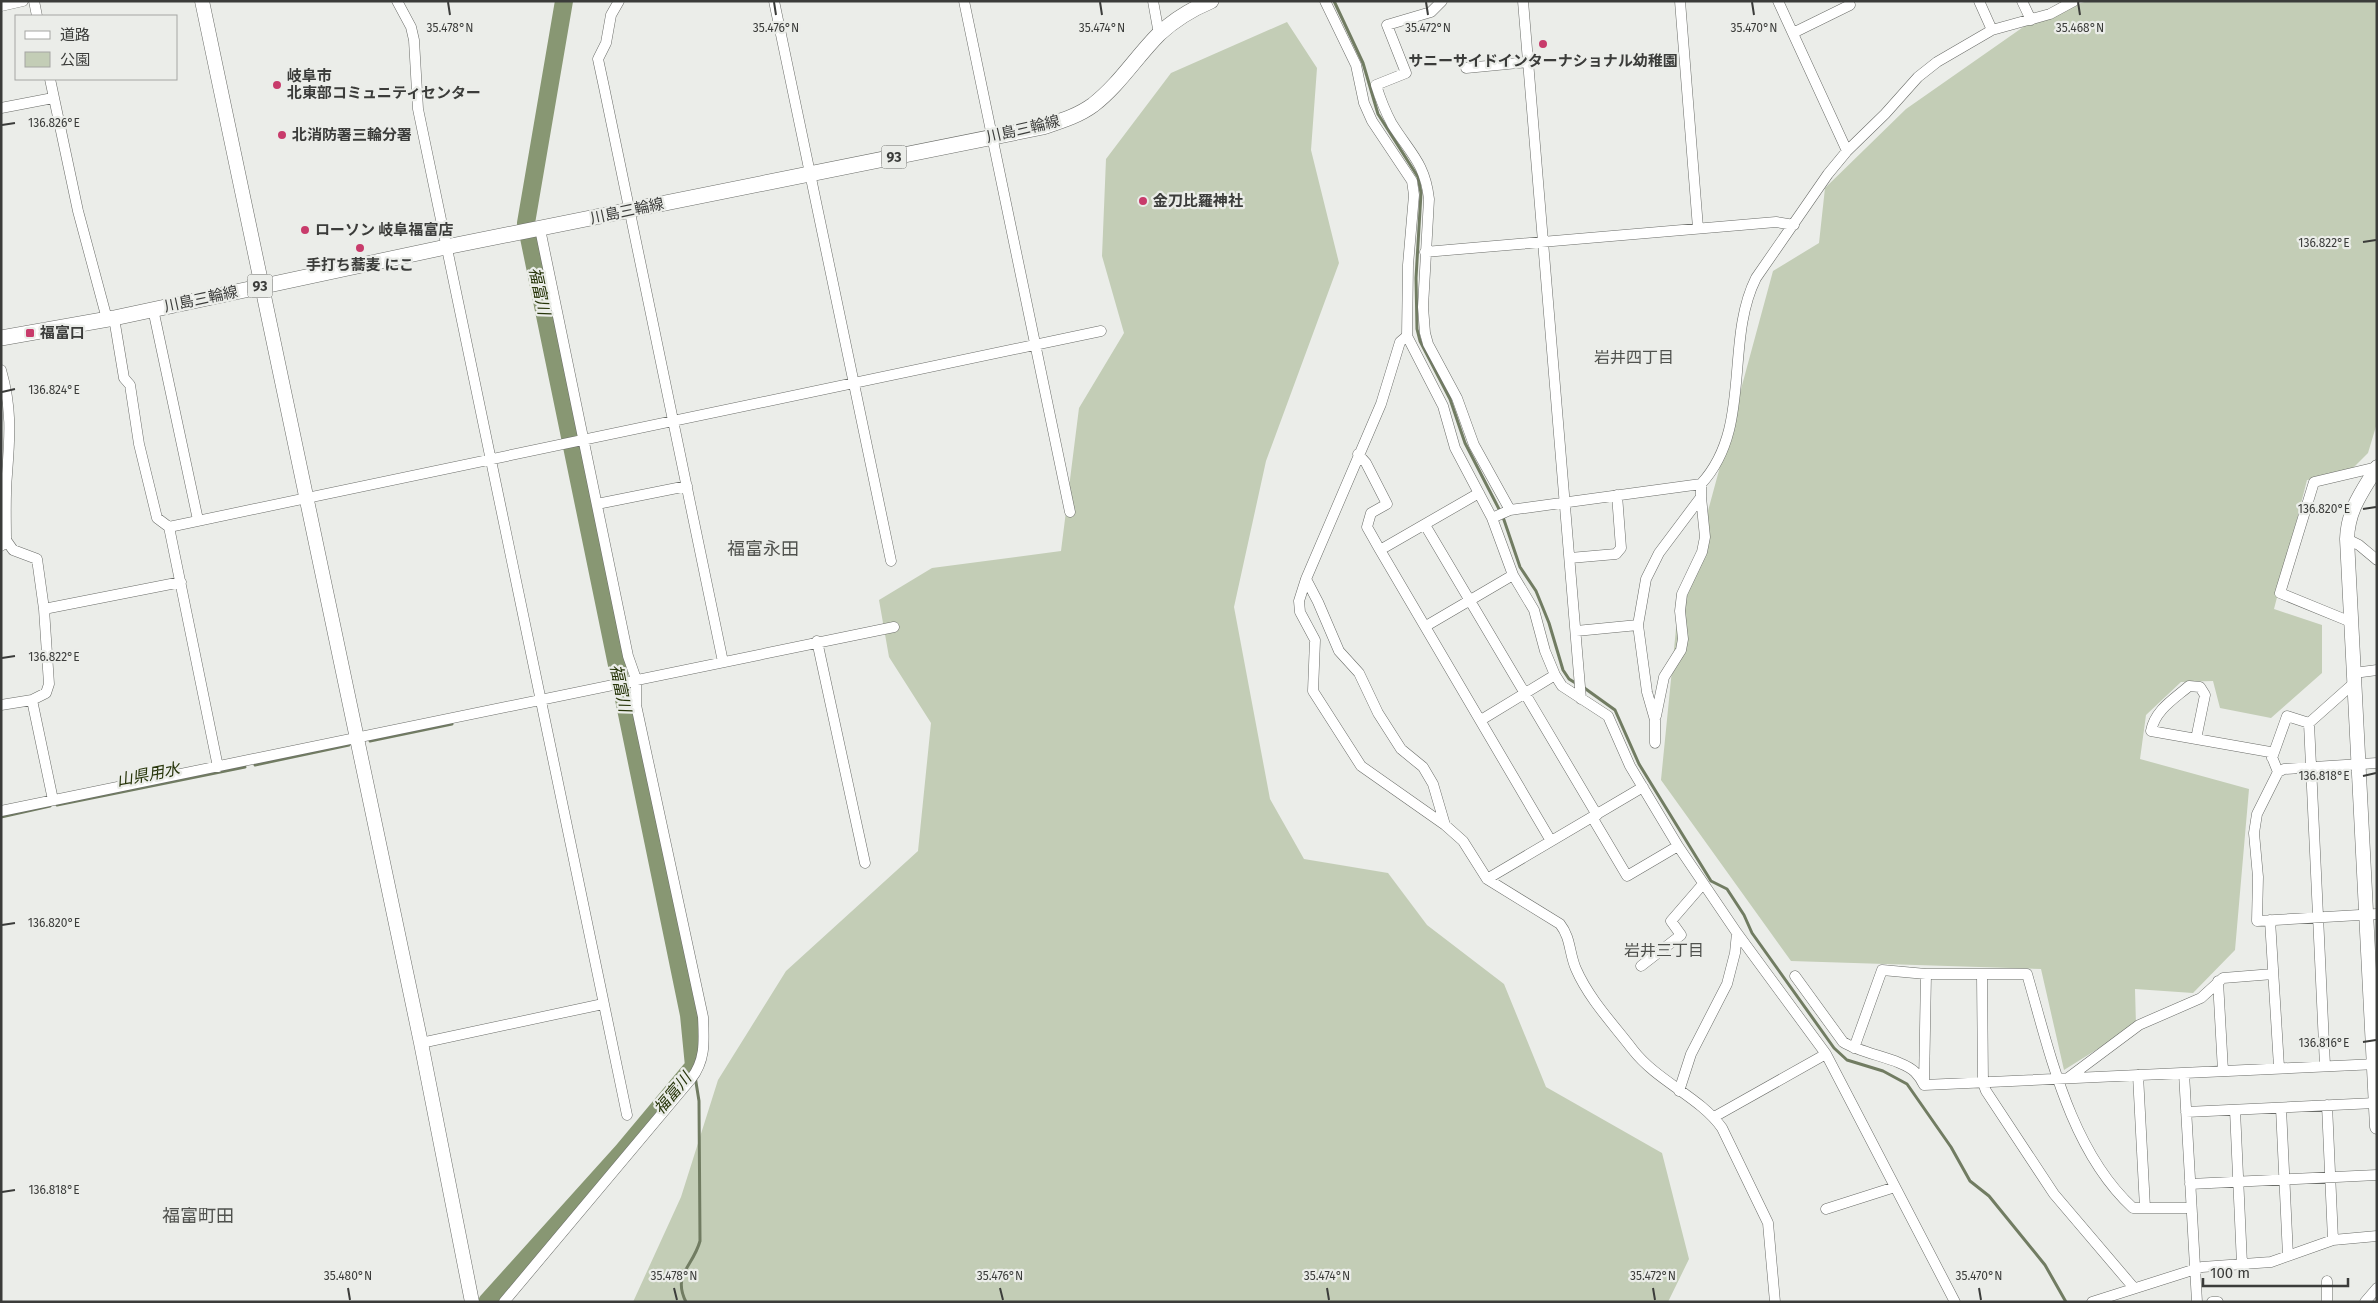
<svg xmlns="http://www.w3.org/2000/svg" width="2378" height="1303" viewBox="0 0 2378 1303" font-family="'Fira Sans','Noto Sans JP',sans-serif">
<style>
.green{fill:#c3cdb6}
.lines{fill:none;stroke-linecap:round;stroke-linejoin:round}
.stream{stroke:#717c62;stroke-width:3}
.river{stroke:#889773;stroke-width:18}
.street-casing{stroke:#6a6c68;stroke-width:11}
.secondary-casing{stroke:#6a6c68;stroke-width:15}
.primary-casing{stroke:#6a6c68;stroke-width:16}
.street{stroke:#fff;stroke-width:10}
.secondary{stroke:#fff;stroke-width:14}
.primary{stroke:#fff;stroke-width:15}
.ticks{fill:none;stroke:#3b3c3a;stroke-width:2}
.poi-dot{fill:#c83b6b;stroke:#ebede9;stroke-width:2}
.labels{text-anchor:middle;stroke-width:4.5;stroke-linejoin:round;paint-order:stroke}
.shield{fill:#ebede9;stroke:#70716e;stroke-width:1}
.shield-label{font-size:14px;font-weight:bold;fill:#3b3c3a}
.poi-label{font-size:15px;font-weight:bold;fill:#3b3c3a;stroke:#ebede9;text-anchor:start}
.street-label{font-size:15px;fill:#3b3c3a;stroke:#ebede9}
.water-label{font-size:16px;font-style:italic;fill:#27350a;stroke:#ebede9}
.neighbourhood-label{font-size:16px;fill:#50524e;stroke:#ebede9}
.quarter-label{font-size:18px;fill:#50524e;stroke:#ebede9}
.ticks-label{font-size:12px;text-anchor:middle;fill:#3b3c3a;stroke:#ebede9;stroke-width:4.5;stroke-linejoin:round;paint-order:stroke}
</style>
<rect width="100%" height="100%" fill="#ebede9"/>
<path class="green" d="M2088,1h289v422l-9,30 -23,23 -38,4 -33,129 48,16v48l-51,45 -51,-10 -7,-27 -32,1 -35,33 -6,44 109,30 -14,161 -42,43 -58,-4 1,36 -72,45 -23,-101 -250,-8 -130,-181 15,-151 97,-358 46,-28 6,-55 81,-79 136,-95z
M1287,22l30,46 -6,82 28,113 -73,198 -32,146 36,192 34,60 84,14 39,52 77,59 42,103 116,66 27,106 -21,43h-1035l48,-105 37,-117 68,-109 132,-120 13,-128 -42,-66 -10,-57 53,-32 129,-17 18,-143 45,-75 -22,-77 4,-97 65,-86z"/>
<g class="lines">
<path class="stream" d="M1334,1l29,62 15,51 40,63 3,16 -5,85 1,51 3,12 30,58 15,44 35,68
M1503,517l17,50 16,24 13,32 14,47 6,9 8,5
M1583,687l32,23 24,54 72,117 16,8 17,26 8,18 82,115 13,12 36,11 24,13 44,63 19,34 19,15 56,69 21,37
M370,741l82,-17
M255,765l94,-20
M57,805l188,-38
M1,817l49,-11
M686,1302c-14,-28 7,-35 14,-61l-1,-140 -4,-25"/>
<path class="river" d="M487,1302l136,-151 71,-85 -5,-51 -163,-792 38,-222"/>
<g class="street-casing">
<path id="street" d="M34,1l3,15
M397,1l14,26 3,13 4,69 209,1006
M619,1l-8,14 -5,28 -8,16 6,28 119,575
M774,1l117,560
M964,1l106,511
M1153,1l6,33
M1325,1l31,64 8,38 8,18 40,60 2,14 -6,70 -1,71 36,70 12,42 37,70 21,57 21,35 11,41 10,24 7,11 46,30 22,50 48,80 59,87 89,121 129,248
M1442,1l-11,11 -44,13 19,48 -30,12c4,13 9,26 16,39 18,29 33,39 37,75l-6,108 2,26 3,11 29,54 17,47 36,65
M1523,1l58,698
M1680,1l18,227
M1778,1l69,150
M1979,1l13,29
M2022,1l9,19
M1,6l22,-5
M1793,33l57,-28
M1466,68l62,-6
M50,79l28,132 29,108
M1,108l52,-10
M1425,252l351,-30 18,3
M153,309l45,211
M114,318l10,60 6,7 9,59 18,74 12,9 49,240
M1407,336l-7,6 -19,62 -75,175 12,23 21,49 20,22 19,40 23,36 22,18 10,17 12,41 18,16 24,38 73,45c11,14 9,29 16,45 13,30 38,56 57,81 25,32 67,47 89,78l46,95 7,79
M1,370c11,38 9,66 6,104 -2,22 -1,44 -1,66l-5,6
M1358,454l8,9 21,41 -16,9 -4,14 13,23
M1479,493l-99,57 171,291
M597,504l90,-18
M1492,518l18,-8 191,-26c52,-56 23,-142 55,-206l72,-104 19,-23 38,-37 33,-37 19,-15 55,-32 58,-16 24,-13
M1425,525l172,290
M169,527l932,-196
M2347,539l12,6 18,15
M6,540l7,10 24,9 7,50 5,75 -3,9 -14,7 21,100
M1570,558l46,-4 5,-6 -4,-53
M1306,579l-7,22 1,11 15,28 -2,51 48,75 84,59
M44,609l137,-27
M2351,622l-71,-29 34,-111 63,-15
M1426,626l87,-51
M1576,631l62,-6
M817,641l48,222
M2354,673l23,-3
M1,705l31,-5
M1656,716l8,-39 17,-27 2,-11 -3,-28 2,-17 20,-42 3,-15 -4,-40
M1481,720l74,-45
M2196,739l9,-44 -5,-8 -11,-1c-15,13 -34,24 -38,45l119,21 8,20
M1655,743v-23l-8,-28 -9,-67 8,-46 13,-26 42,-56v-13
M2272,758l15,-42 22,7
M2377,763l-93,6 -6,3 -21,42 -3,19 4,44 -1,44 120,-7
M1,811l893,-184
M1592,817l35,59 51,-30
M1487,879l156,-92
M2270,920l9,147
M1641,966l40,-31 -10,-14 32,-37
M1982,975l1,108 3,8 68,103 80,94
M1795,976l48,66c19,12 59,17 72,30 4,4 7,9 9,13l453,-21
M2218,981l5,90
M421,1043l182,-39
M1854,1048l28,-78 44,4h101c23,79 43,176 106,234h58
M2325,1066l-16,-343 45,-40
M2184,1073l13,229
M2138,1075l7,133
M2068,1078l71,-53 62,-27 22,-20 50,-4
M1924,1085l2,-111
M1679,1091l12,-37 36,-70 8,-31 2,-20
M2327,1105l6,135
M2281,1108l7,148
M2235,1110l7,154
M2186,1112l189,-9
M1714,1117l112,-63
M2190,1184l187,-9
M1826,1209l69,-22
M504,1302l187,-223c15,-19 13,-39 12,-62l-67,-312v-26l-8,-23 -88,-427
M2092,1302l110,-35 69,-5 62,-22 44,-4
M2212,1302h6
M2327,1302v-21
M2365,1302l12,-14"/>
</g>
<g class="secondary-casing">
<path id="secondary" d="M202,1l219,1042 51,259
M2377,467c-15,25 -29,42 -30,72l30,588"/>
</g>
<g class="primary-casing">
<path id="primary" d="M1,338l113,-20 332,-71 597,-120c18,-6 35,-11 50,-22 26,-20 43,-48 66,-71 15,-14 33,-25 52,-33"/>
</g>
<use href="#street" class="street"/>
<use href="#secondary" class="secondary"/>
<use href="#primary" class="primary"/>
</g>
<path class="ticks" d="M448,2l2,13M774,2l2,13M1100,2l2,13M1426,2l2,13M1752,2l2,13M2078,2l2,13M2,125l13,-2M2363,242l13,-2M2,392l13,-3M2363,509l13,-2M2,658l13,-2M2363,776l13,-3M2,925l13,-2M2363,1042l13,-2M2,1192l13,-2M348,1288l2,12M674,1288l3,12M1000,1288l3,12M1327,1288l2,12M1653,1288l2,12M1979,1288l2,12"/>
<g class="poi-dot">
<circle cx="1543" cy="44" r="5"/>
<circle cx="277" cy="85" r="5"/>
<circle cx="282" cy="135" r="5"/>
<circle cx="1143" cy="201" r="5"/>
<circle cx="305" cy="230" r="5"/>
<circle cx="360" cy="248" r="5"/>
<rect x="25" y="328" width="10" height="10" rx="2.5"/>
</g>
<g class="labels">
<g class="shield">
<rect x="881.5" y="145.5" width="25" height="23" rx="4"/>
<rect x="247.5" y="274.5" width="25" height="23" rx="4"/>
</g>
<g class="shield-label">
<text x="894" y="162">93</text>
<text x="260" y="291">93</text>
</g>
<g class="poi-label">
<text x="1543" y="66" text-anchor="middle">サニーサイドインターナショナル幼稚園</text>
<text x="287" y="81">岐阜市<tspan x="287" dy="17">北東部コミュニティセンター</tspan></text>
<text x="292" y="140">北消防署三輪分署</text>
<text x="1153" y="206">金刀比羅神社</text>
<text x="315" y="235">ローソン 岐阜福富店</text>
<text x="360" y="270" text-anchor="middle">手打ち蕎麦 にこ</text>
<text x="40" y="338">福富口</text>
</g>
<g class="street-label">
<text transform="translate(1023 129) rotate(-13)" y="5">川島三輪線</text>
<text transform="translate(627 211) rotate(-12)" y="5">川島三輪線</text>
<text transform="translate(201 299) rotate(-12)" y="5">川島三輪線</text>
</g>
<g class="water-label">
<text transform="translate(540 291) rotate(78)" y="6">福富川</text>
<text transform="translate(621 688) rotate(78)" y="6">福富川</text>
<text transform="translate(148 774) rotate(-11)" y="6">山県用水</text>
<text transform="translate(672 1093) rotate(-50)" y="6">福富川</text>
</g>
<g class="neighbourhood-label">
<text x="1634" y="363">岩井四丁目</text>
<text x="1664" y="956">岩井三丁目</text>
</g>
<g class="quarter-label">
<text x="763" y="555">福富永田</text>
<text x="198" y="1222">福富町田</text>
</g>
</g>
<g class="ticks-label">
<text x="450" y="32">35.478°N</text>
<text x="776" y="32">35.476°N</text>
<text x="1102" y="32">35.474°N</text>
<text x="1428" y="32">35.472°N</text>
<text x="1754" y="32">35.470°N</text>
<text x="2080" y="32">35.468°N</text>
<text x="54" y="127">136.826°E</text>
<text x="2324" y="247">136.822°E</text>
<text x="54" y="394">136.824°E</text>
<text x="2324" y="513">136.820°E</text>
<text x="54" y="661">136.822°E</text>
<text x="2324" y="780">136.818°E</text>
<text x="54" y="927">136.820°E</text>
<text x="2324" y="1047">136.816°E</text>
<text x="54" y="1194">136.818°E</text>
<text x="348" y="1280">35.480°N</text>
<text x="674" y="1280">35.478°N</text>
<text x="1000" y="1280">35.476°N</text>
<text x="1327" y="1280">35.474°N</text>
<text x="1653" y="1280">35.472°N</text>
<text x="1979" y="1280">35.470°N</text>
</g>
<rect width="2378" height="1303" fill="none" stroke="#3b3c3a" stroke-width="5"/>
<rect x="15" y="15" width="162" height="65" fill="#ebede9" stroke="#a5a6a3"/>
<rect x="25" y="31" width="25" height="8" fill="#ffffff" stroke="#a5a6a3"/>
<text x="60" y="40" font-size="15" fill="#3b3c3a">道路</text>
<rect x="25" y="52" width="25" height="15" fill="#c3cdb6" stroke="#a5a6a3"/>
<text x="60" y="65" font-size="15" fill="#3b3c3a">公園</text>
<path d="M2203 1278v8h145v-8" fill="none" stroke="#3b3c3a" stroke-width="2.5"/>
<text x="2210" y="1278" font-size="15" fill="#3b3c3a" stroke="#ebede9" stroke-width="4" paint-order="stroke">100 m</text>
</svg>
